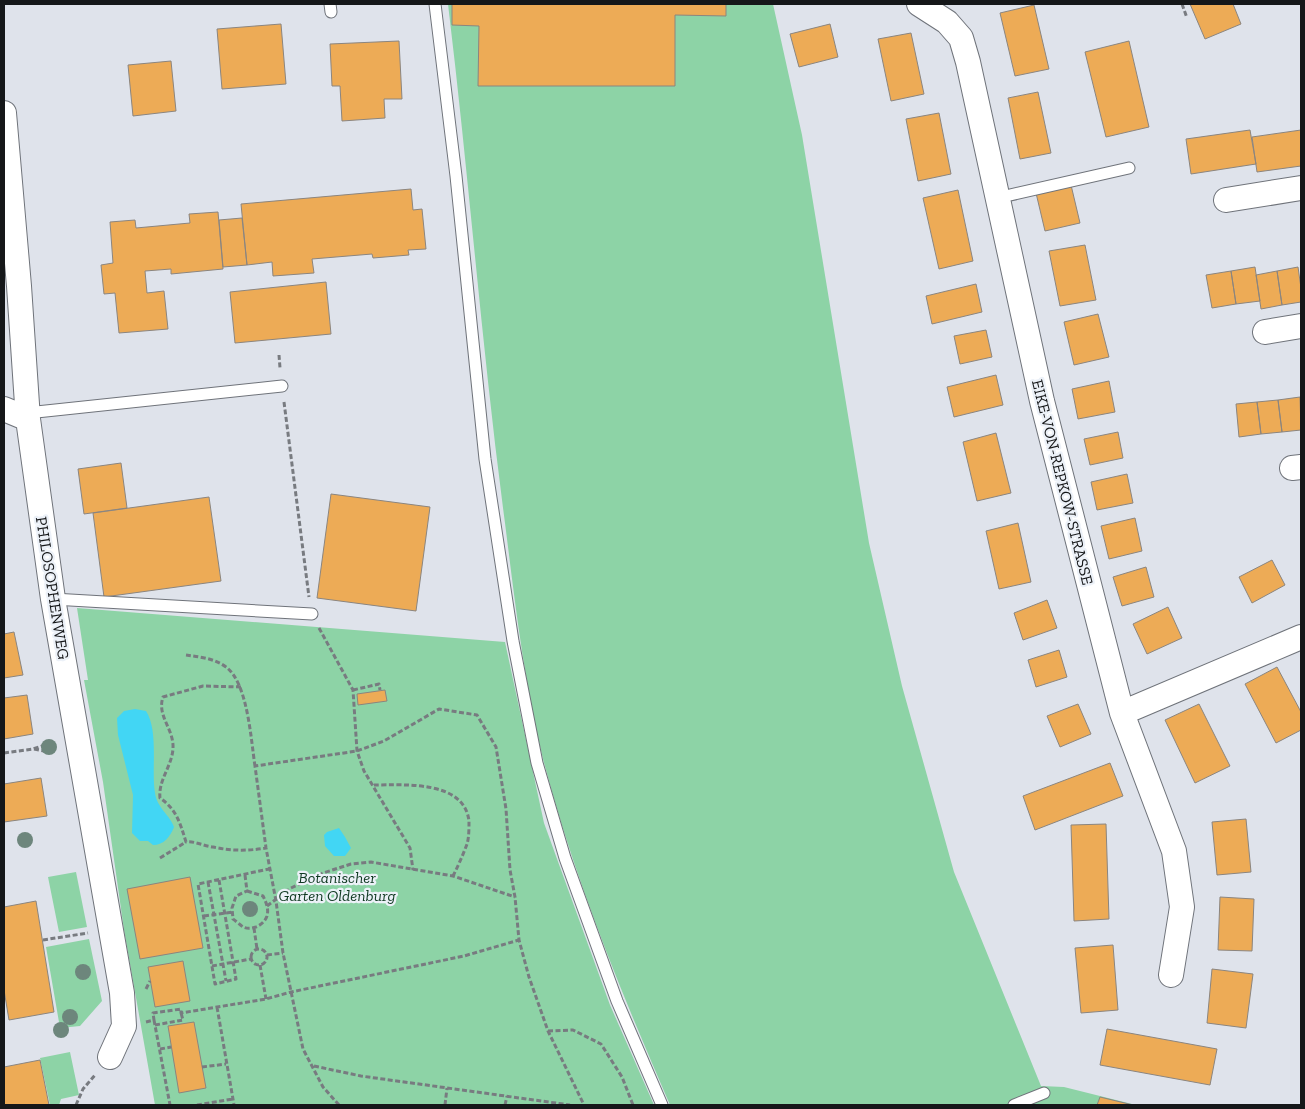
<svg xmlns="http://www.w3.org/2000/svg" width="1305" height="1109" viewBox="0 0 1305 1109" font-family="'Zilla Slab',serif">
<style>
.green{fill:#8dd3a6}
.water{fill:#42d6f4}
.building{fill:#edab56;stroke:#8b857f}
.lines{fill:none;stroke-linecap:round;stroke-linejoin:round}
.lane-casing{stroke:#6f737a;stroke-width:13}
.street-casing{stroke:#6f737a;stroke-width:26}
.path{stroke:#787b80;stroke-width:3;stroke-dasharray:5 2.5;stroke-linecap:butt}
.lane{stroke:#fff;stroke-width:11}
.street{stroke:#fff;stroke-width:24}
.tree{fill:#6d867c}
.labels{text-anchor:middle;stroke-width:4.5;stroke-linejoin:round;paint-order:stroke}
.street-label{font-size:16px;fill:#151719;stroke:#ecf1f8}
.park-label{font-size:16px;font-style:italic;fill:#0f3921;stroke:#ecf1f8}
</style>
<rect width="100%" height="100%" fill="#dfe3eb"/>
<path class="green" d="M448,4h325l29,131 67,408 33,143 52,186 87,214 23,1 72,18h-466c-49,-113 -96,-227 -127,-346 -19,-77 -28,-157 -38,-236 -23,-172 -36,-346 -57,-519z
M77,608l428,34 39,181 66,182 44,100h-499l-31,-175 -21,-148 -19,-102h4z
M76,872l11,55 -28,5 -11,-55z
M89,939l13,62 -22,25 -20,2 -14,-81z
M70,1052l9,43 -18,4 -2,6h-9l-10,-47z"/>
<path class="water" d="M135,709l11,2c13,20 5,59 9,82 2,15 15,22 19,34 -4,10 -10,18 -21,18l-5,-4h-8l-8,-8 1,-38 -15,-60 -1,-17 7,-7z
M339,828l6,9 6,11 -6,8h-11l-9,-10 -1,-11 3,-3z"/>
<path class="building" d="M452,4h274v12l-51,-1v71h-197l1,-60 -27,-1z
M1190,4h43l8,20 -36,15z
M1034,5l15,64 -34,7 -15,-63z
M281,24l5,60 -64,5 -5,-60z
M830,24l8,33 -39,10 -9,-33z
M911,33l13,61 -33,7 -13,-62z
M399,41l3,58h-18l1,19 -43,3 -2,-35h-8l-2,-42z
M1129,41l20,86 -43,10 -21,-85z
M171,61l5,50 -43,5 -5,-51z
M1038,92l13,61 -31,6 -12,-61z
M939,113l12,61 -33,7 -12,-62z
M1250,130l6,34 -65,10 -5,-35z
M1301,130v36l-44,6 -5,-35z
M1071,185l9,38 -35,8 -9,-38z
M411,189l2,21 9,-1 4,40 -18,1 1,5 -36,3 -1,-4 -60,5 2,14 -41,3 -1,-14 -25,3 -6,-61z
M958,190l15,71 -34,8 -16,-71z
M218,212l5,57 -52,5v-5l-26,2 2,22 17,-2 4,38 -49,4 -4,-40 -11,1 -3,-29 12,-2 -3,-41 25,-2 1,8 54,-5 -1,-9z
M242,218l5,47 -24,2 -4,-47z
M1085,245l11,55 -36,6 -11,-55z
M1255,267l5,34 -24,3 -5,-33z
M1298,267l3,21v14l-19,3 -5,-34z
M1231,271l5,33 -24,4 -6,-33z
M1277,271l5,34 -21,4 -5,-34z
M326,282l5,52 -96,9 -5,-51z
M976,284l6,28 -50,12 -6,-28z
M1098,314l11,43 -35,8 -10,-43z
M986,330l6,27 -32,7 -6,-28z
M996,375l7,30 -49,12 -7,-30z
M1109,381l6,31 -37,7 -6,-30z
M1300,397l1,33 -19,2 -4,-32z
M1278,400l4,32 -21,2 -4,-32z
M1257,402l4,32 -22,3 -3,-33z
M1118,432l5,26 -33,7 -6,-26z
M996,433l15,60 -34,8 -14,-59z
M121,463l6,45 -43,6 -6,-45z
M1127,474l6,29 -36,7 -6,-28z
M331,494l99,13 -14,104 -99,-13z
M209,497l12,84 -117,16 -11,-84z
M1135,518l7,33 -33,8 -8,-33z
M1018,523l13,59 -32,7 -13,-58z
M1272,560l13,25 -33,18 -13,-26z
M1146,567l8,30 -32,9 -9,-29z
M1047,600l10,28 -34,12 -9,-27z
M1168,607l14,31 -35,16 -14,-30z
M14,632l9,43 -19,3v-44z
M1059,650l8,27 -31,10 -8,-27z
M1277,667l24,45v18l-25,13 -31,-59z
M385,690l2,11 -29,4 -1,-11z
M27,695l6,39 -29,5v-41z
M1078,704l13,30 -31,13 -13,-31z
M1199,704l31,62 -35,17 -30,-63z
M1110,763l13,33 -88,34 -12,-34z
M41,778l6,38 -43,6v-38z
M1246,819l5,53 -34,3 -5,-53z
M1106,824l3,95 -35,2 -3,-96z
M190,877l13,71 -63,11 -13,-70z
M1220,897l34,2 -2,52 -34,-1z
M36,901l18,111 -45,8 -5,-30v-83z
M1113,945l5,65 -37,3 -6,-65z
M183,961l7,40 -35,6 -7,-40z
M1212,969l41,5 -7,54 -39,-5z
M194,1022l12,66 -27,5 -11,-67z
M1107,1029l110,20 -7,36 -110,-20z
M40,1060l9,45h-45v-38z
M1100,1097l33,8h-36z"/>
<g class="lines">
<g class="lane-casing">
<path id="lane" d="M330,4l1,8
M435,4l21,172 29,283 28,182 24,122 28,95 52,143 45,104
M997,198l132,-30
M27,413l255,-27
M53,599l259,15
M1014,1105l30,-12"/>
</g>
<g class="street-casing">
<path id="street" d="M919,4l28,18 14,16 7,24 74,339 80,312 52,138 8,56 -11,68
M4,113l15,173 9,133 25,180 69,394 2,33 -14,31
M1226,200l75,-12
M1265,332l36,-6
M4,409l24,10
M1292,468l9,-1
M1122,713l179,-76"/>
</g>
<path class="path" d="M1182,4l5,14
M279,355l1,13
M284,402l25,195
M319,628l34,62 4,61 7,20 46,77 3,22
M186,655c13,2 28,3 40,12 22,16 25,74 29,99
M241,687l-38,-1 -40,11c-6,18 9,30 10,48 1,19 -15,34 -13,53 17,12 20,25 26,44 10,-1 17,4 27,5 18,4 35,4 53,1
M353,690l26,-6 1,6
M34,749l15,3 6,-5
M4,753l29,-4 15,-5 7,1
M374,785c31,0 90,-5 95,36 0,7 0,17 -2,23 -4,11 -9,22 -14,32
M160,858l26,-16
M245,875l2,16
M219,880l17,99 -21,5 -17,-100 71,-15
M208,882l18,99
M247,891l16,5c3,6 6,13 4,20 -3,9 -15,15 -24,11 -3,-2 -7,-6 -10,-8l-1,-11 4,-12z
M267,906l24,-18 32,-15 28,-9 20,-2 82,14 62,21
M204,916l29,-4
M254,928l3,21
M43,940l45,-7
M251 957a8 8 0 1 1 16 0a8 8 0 1 1-16 0Z
M267,955l16,-2
M260,965l6,34
M212,966l39,-7
M146,989l4,-8
M217,1007l17,98
M154,1020l16,85
M146,1022l8,-2 -1,-7 28,-4v4l85,-14 25,-7 173,-36 55,-16
M155,1025l28,-5 -2,-7
M548,1031l25,-1 28,14 21,33 11,28
M160,1049l11,-2
M314,1066l47,10 209,29
M202,1067l24,-3
M76,1105l7,-16 12,-14
M197,1105l36,-6
M339,1105l-16,-18 -20,-38 -20,-96 -7,-52 -10,-53 -11,-82 102,-15 27,-10 55,-32 38,6 19,32 10,62 4,61 5,27 4,43 10,37 19,54 36,74
M445,1105l2,-17
M505,1105l2,-9"/>
<use href="#lane" class="lane"/>
<use href="#street" class="street"/>
</g>
<g class="tree">
<circle cx="49" cy="747" r="8"/>
<circle cx="25" cy="840" r="8"/>
<circle cx="250" cy="909" r="8"/>
<circle cx="83" cy="972" r="8"/>
<circle cx="70" cy="1017" r="8"/>
<circle cx="61" cy="1030" r="8"/>
</g>
<g class="labels">
<g class="street-label">
<text transform="translate(1063 482) rotate(76)" y="6">EIKE-VON-REPKOW-STRASSE</text>
<text transform="translate(53 588) rotate(81)" y="6">PHILOSOPHENWEG</text>
</g>
<g class="park-label">
<text x="337" y="883">Botanischer<tspan x="337" dy="18">Garten Oldenburg</tspan></text>
</g>
</g>
<rect width="1305" height="1109" fill="none" stroke="#151719" stroke-width="10"/>
</svg>
